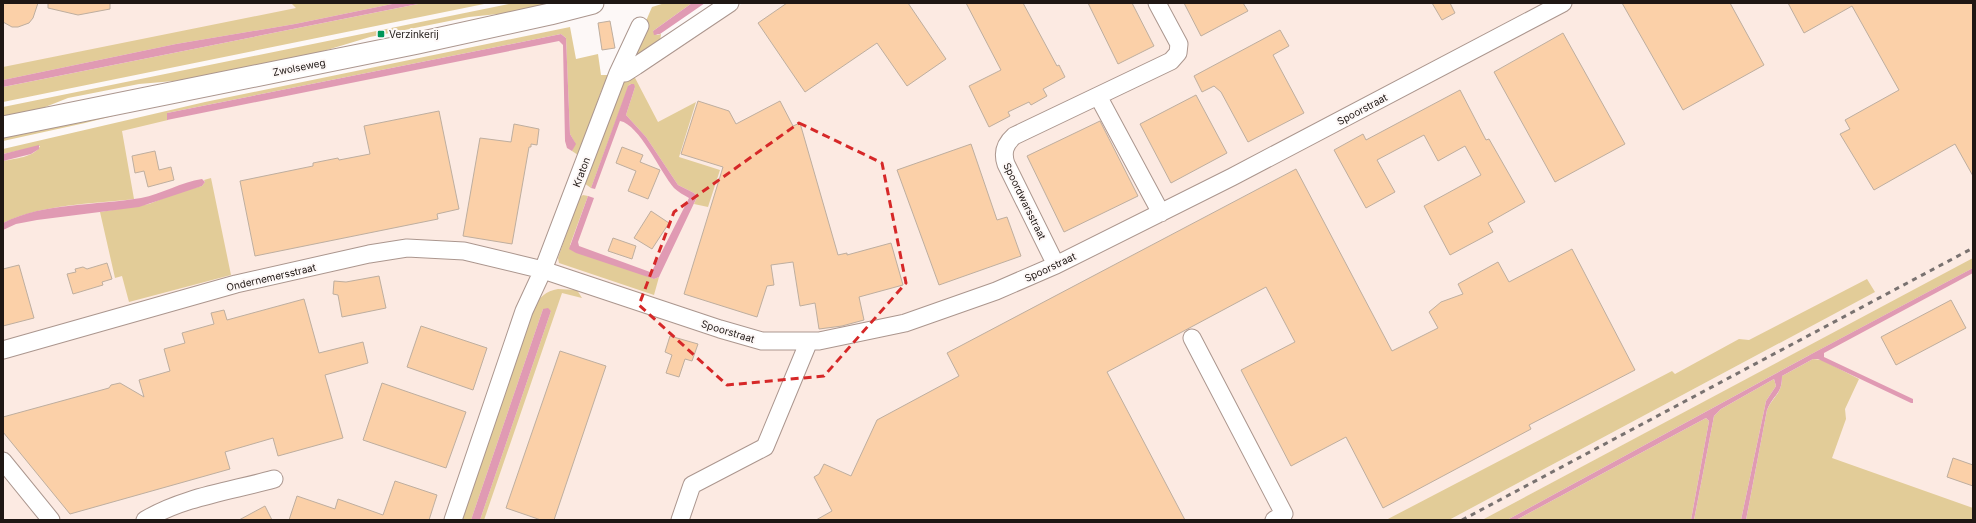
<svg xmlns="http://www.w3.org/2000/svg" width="1976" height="523" viewBox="0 0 1976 523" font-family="Inter,sans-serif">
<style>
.built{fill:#fceae2}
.green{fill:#e2cc98}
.water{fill:#e09ab3}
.building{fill:#fbd0a8;stroke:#beae9f}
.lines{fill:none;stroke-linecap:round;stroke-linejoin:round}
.minor-casing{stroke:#ab968e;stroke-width:19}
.major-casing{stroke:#ab968e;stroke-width:23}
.minor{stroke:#fff;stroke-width:17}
.major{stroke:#fff;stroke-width:21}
.rail{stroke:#797270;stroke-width:3;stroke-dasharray:5 5;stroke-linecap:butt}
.marked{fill:none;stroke:#d62828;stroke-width:3;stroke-dasharray:8 5;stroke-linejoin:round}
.poi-dot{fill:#009658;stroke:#fdf8f7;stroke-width:1.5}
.labels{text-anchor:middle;stroke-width:4;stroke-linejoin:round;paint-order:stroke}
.poi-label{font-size:10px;fill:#1f1714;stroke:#fdf8f7;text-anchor:start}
.street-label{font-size:10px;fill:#1f1714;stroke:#fdf8f7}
</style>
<rect width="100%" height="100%" fill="#fdf8f7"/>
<path class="built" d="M3,3h401l-401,81z
M743,3h1230v516l-152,-50 -12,-123 -327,174h-33l351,-188 -380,188h-1417v-362l245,-59 311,-62 5,4 22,63 26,9 16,-32z"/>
<path class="green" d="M291,3h106l-102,21 -119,20 -173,36v-13l293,-59z
M423,3h66l-486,99v-15z
M514,3h46l-33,8 -58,6 -99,20 -63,19 -110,23 -58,5 -71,14 -33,13 -32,8v-12z
M665,3h27l-39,28 4,4 4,-1 -1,8 -24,17 -6,-1 22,-51z
M570,27l6,32 22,-5 3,21h10l-9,14 -24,66 -6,-4 3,-8 -5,-9 -4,-96 -5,-4 -394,79 1,7 -46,11 12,68c-43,5 -92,5 -131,24v-62c11,-2 32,-4 37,-15l-37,8v-5l202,-47z
M633,74l25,48 38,-20 -17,55 41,13 -12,37 -14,-3 3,-7 -3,-4 -16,-8 -32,-48 -20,-22 9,-28 -4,-3 -2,1 -38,103 -7,-5 38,-99z
M123,111l-10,5 -28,7 -82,18v-7z
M211,178l20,97 -102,27 -7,-26 -7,2 -15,-66 49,-8 30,-12 23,-6 3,-4 -1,-2z
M583,195l5,1 -18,49 84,34 5,-2 -5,18 -95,-32 -1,-5 21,-60z
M1973,258v10l-156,83 -310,169h-25z
M1867,279l8,13 -426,228h-63l286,-149 3,3 64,-35 10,1z
M558,289l19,1 5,8 -20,-5 -78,227h-4l71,-209 -8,-2 -72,211h-10l73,-212c5,-11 12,-17 24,-19z
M1813,359l9,1 37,19 -14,30 1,10 -14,39 141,50v12h-227l21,-110c7,-16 15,-15 15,-34z
M1774,379l2,7 -10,15 -1,5 -24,114h-47l20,-104 7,-7z
M1706,418l3,3 -18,99h-175z"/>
<path class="water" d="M397,3h26l-420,84v-7l173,-36 119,-20z
M692,3h13l-45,31 -6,1 -1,-4z
M561,34l5,4 4,96 6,10 -4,7 -5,-3 -2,-7 -2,-96 -4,-4 -392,79v-7z
M631,84h3l1,3 -9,28 20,22 32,48 16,8 3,4 -38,80 -5,2 -78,-26 -7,-4 19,-53 6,2 -16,44 1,4 71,26 2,-1 37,-73c-5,-3 -11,-6 -15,-10 -13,-15 -35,-64 -54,-67l-25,68 -4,-1 37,-102z
M39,145v4l-8,5 -28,7v-7z
M202,179l3,3 -3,4 -63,21 -102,13 -21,4 -13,6v-7c42,-21 92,-17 138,-25 21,-4 40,-16 61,-19z
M1973,268v5l-149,80v4l89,42v4h-2l-93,-44h-5l-31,17c0,19 -8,17 -15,34l-21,110h-5l24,-114 1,-5 10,-15 -2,-7 -53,30 -7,7 -20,104h-3l18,-99 -3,-3 -190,102h-9l310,-169z
M548,308l3,3 -71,209h-9l72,-211z"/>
<path class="building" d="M3,3h35l-5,15 -4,5 -11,4h-6l-9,-5z
M48,3h62v6l-32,6 -30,-7z
M787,3h121l38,56 -39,27 -30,-43 -72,49 -47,-69z
M966,3h57l34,63 2,-1 6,12 -22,12 4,7 -16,9 -2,-3 -21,10 2,4 -21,11 -20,-41 32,-16z
M1088,3h44l22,43 -36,18z
M1184,3h59l5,8 -47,25z
M1432,3h18l5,10 -13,7z
M1622,3h108l34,62 -81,45z
M1788,3h185v173l-18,-32 -81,46 -34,-56 10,-5 -5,-9 54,-30 -47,-84 -48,27z
M610,21l5,27 -13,2 -4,-27z
M1280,30l9,16 -16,9 31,58 -56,29 -27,-50 -7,-6 -12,6 -8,-16z
M1563,33l62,111 -70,38 -61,-110z
M1460,90l26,50 3,-1 36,63 -37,21 5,9 -43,23 -26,-49 57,-31 -16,-29 -27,15 -14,-26 -47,25 18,32 -29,16 -32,-58 29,-16 3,6z
M1196,95l31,58 -56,30 -31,-59z
M698,101l31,10 7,13 44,-23 13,25 7,-3 38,132 9,-2v2l44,-12 12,42 -44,12 5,23 -22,6 -23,3 -4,-26 -15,3 -7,-44 -22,3 3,20 -7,1 -10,31 -73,-23 39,-127 -42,-13z
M439,111l20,98 -22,5 1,5 -183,37 -15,-75 73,-15v-3l25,-5 1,2 31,-6 -6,-28z
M1100,121l38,75 -74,36 -37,-76z
M514,124l25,5 -2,16 -6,-1v3h-2l-17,97 -49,-8 17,-98 31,4z
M971,144l26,76 10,-3 14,39 -82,29 -42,-115z
M622,147l21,8 -3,7 20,8 -12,29 -20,-8 8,-20 -20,-8z
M155,151l4,19 12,-3 3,13 -26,7 -4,-16 -9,2 -3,-17z
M1296,169l96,182 46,-23 -9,-16 12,-10 22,-8 -5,-10 40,-22 11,20 63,-33 63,121 -106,55 2,4 -148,79 -37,-71 -55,29 -50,-96 54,-28 -29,-55 -159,85 78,148h-369l16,-9 -18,-34 5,-3 5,-10 27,12 26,-56 82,-44 -12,-23z
M651,211l18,12 -17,26 -18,-11z
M613,238l23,8 -4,13 -24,-8z
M107,263l5,16 -10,3 1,3 -30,9 -6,-20 9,-2 -1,-3 8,-2 4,2z
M19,265l15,53 -31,8v-57z
M379,276l7,32 -44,9 -4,-22 -5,-1 1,-13 12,1z
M304,299l15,54 44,-11 5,21 -43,12 18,63 -65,18 -5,-18 -48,14 5,17 -160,45 -67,-82v-15l106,-29 2,-3 9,-2 24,14 -5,-17 31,-9 -6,-22 21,-6 -3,-10 32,-9 -3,-11 13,-3 3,10z
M1951,300l15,28 -70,37 -15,-28z
M421,326l66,22 -14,42 -66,-23z
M670,336l28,8 -6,17 -7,-2 -6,18 -13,-4 6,-18 -7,-3z
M560,351l46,15 -52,154h-13l-35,-12z
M382,383l84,29 -20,56 -83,-28z
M1953,458l20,7v21l-26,-9z
M395,481l42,14 -8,25h-140l8,-24 38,13 3,-10 45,16z
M265,506l7,14h-33z"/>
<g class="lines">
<g class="minor-casing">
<path id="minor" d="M618,73h7l11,-7 94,-63
M1098,96l63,117
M1056,265l-50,-101c-4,-12 -1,-20 8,-28l157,-75 7,-8 1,-9 -22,-41
M1192,338l92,176 -10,6
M3,350l233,-66 133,-30 38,-6 57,3 79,19 177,59 42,12h57l86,-18 91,-32 60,-26 176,-88 331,-174
M3,461l48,59
M145,520c38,-23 86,-29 129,-41
M453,520l71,-209 19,-41 75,-197 22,-47
M680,520l12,-35 73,-38 44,-106"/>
</g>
<g class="major-casing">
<path id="major" d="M3,127l415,-84 132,-29 43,-11"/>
</g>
<use href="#minor" class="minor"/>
<use href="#major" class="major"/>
<path class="rail" d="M1462,520l511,-272"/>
</g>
<path class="marked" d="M799,123l83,40 24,120 -82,93 -97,9 -88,-80 35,-93z"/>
<rect class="poi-dot" x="377" y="30" width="8" height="8" rx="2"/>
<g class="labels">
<g class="poi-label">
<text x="389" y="38">Verzinkerij</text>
</g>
<g class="street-label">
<text transform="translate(299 67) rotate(-11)" y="4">Zwolseweg</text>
<text transform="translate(1362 109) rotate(-28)" y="4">Spoorstraat</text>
<text transform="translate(581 172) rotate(-69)" y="4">Kraton</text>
<text transform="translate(1025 201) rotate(64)" y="4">Spoordwarsstraat</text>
<text transform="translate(1050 267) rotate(-25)" y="4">Spoorstraat</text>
<text transform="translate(271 277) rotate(-13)" y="4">Ondernemersstraat</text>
<text transform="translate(728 331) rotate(17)" y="4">Spoorstraat</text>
</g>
</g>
<rect width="1976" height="523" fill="none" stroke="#1f1714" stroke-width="8"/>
</svg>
